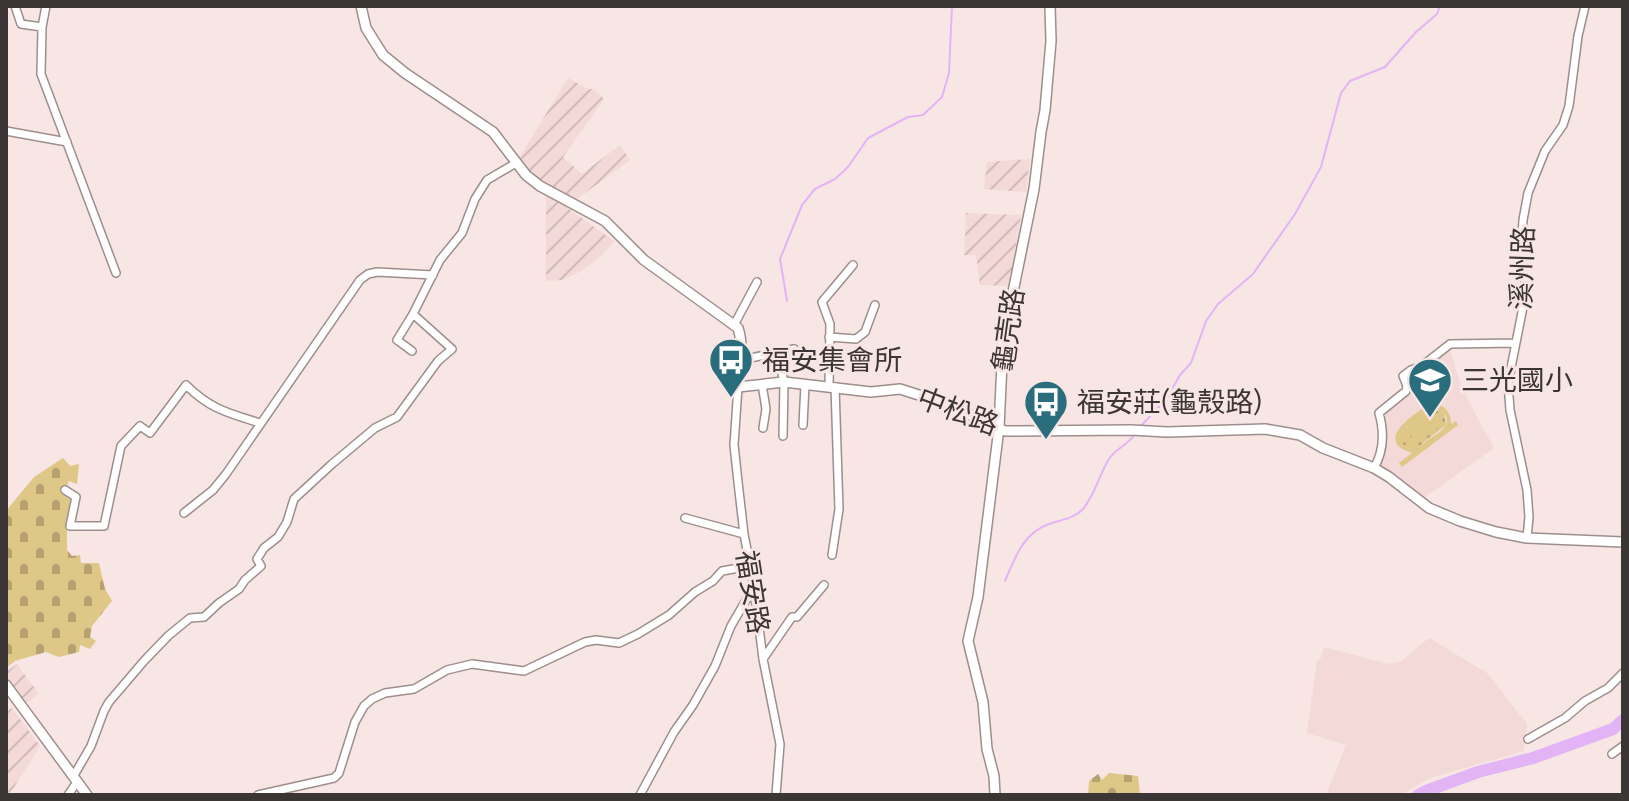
<svg xmlns="http://www.w3.org/2000/svg" width="1629" height="801" viewBox="0 0 1629 801" font-family="Bitter,'Noto Sans TC',serif">
<style>
.built{fill:#f3d9d7}
.industrial{fill:url(#industrial-furrows)}
.grass{fill:url(#grass-dots)}
.cemetery{fill:url(#cemetery-stones)}
.park{fill:#dec787;fill-rule:evenodd}
.lines{fill:none;stroke-linecap:round;stroke-linejoin:round}
.stream{stroke:#e3b4f5;stroke-width:2}
.river{stroke:#e3b4f5;stroke-width:12}
.minor-casing{stroke:#9d8e8c;stroke-width:10}
.tertiary-casing{stroke:#9d8e8c;stroke-width:12}
.minor{stroke:#fff;stroke-width:7}
.tertiary{stroke:#fff;stroke-width:9}
.labels{text-anchor:middle;stroke-width:6;stroke-linejoin:round;paint-order:stroke}
.street-label{font-size:28px;fill:#3c3535;stroke:#f7e6e4}
.poi-label{font-size:28px;fill:#3c3535;stroke:#f7e6e4;text-anchor:start}
</style>
<defs>
<pattern id="industrial-furrows" width="10" height="10" patternUnits="userSpaceOnUse" patternTransform="scale(2)"><rect width="10" height="10" fill="#f3d9d7"/><path d="M-1 1l2-2M0 10L10 0M9 11l2-2" fill="none" stroke="#d1bbb9"/></pattern>
<pattern id="grass-dots" width="8" height="8" patternUnits="userSpaceOnUse" patternTransform="scale(2)"><rect width="8" height="8" fill="#dec787"/><path d="M2 2h.1M6 6h.1" fill="none" stroke="#b5a26f" stroke-width="1.8" stroke-linecap="round"/></pattern>
<pattern id="cemetery-stones" width="16" height="16" patternUnits="userSpaceOnUse" patternTransform="scale(2)"><rect width="16" height="16" fill="#dec787"/><path d="M2 7V4a2 2 0 0 1 4 0v3zM10 15v-3a2 2 0 0 1 4 0v3z" fill="#b5a26f"/></pattern>
</defs>
<rect width="100%" height="100%" fill="#f7e6e4"/>
<path class="built" d="M1449,344l9,33 10,23 26,48 -76,54 -46,-35 7,-9 3,-43 32,-26 4,-8 2,-13z
M1429,638l58,35 40,51 -3,27 -94,27 -29,17h-75l20,-50 -39,-12 10,-73 4,-2 3,-11 64,17 12,-2z"/>
<path class="industrial" d="M568,78l18,10 9,2 9,9 -41,58 19,17 38,-29 10,15 -64,47 48,34 -12,14 -19,15 -20,10 -17,1v-97l-12,-6 -15,-20z
M1030,159l-4,33 -42,-3 3,-27z
M966,213l55,2 -12,71 -29,-1 -4,-30h-12z
M17,664l22,30 -15,11 -18,-25v-8z
M12,708l28,38 -31,49h-3v-83z"/>
<path class="grass" d="M1431,409h5l8,4 2,12 -27,21 -4,3 -9,-1 -6,-7 1,-9z"/>
<path class="cemetery" d="M63,458l7,8 9,-2 -2,20 -8,-3 -5,14 7,5 -4,29v21l5,6 8,-1 1,8h18l6,26 7,12 -20,25 -2,11 6,4 -6,8 -10,-4 -1,7 -20,5 -13,-5 -31,9 -9,7v-157l28,-34z
M1109,773l29,3 2,19h-52l1,-14 9,-7 4,6z"/>
<path class="park" d="M1430,404c13,-1 21,7 21,20l5,-3 2,4 -56,42 -3,-4 13,-10c-39,-12 1,-39 18,-49zM1432,409c8,0 18,6 14,16 -3,6 -11,10 -15,13 -12,8 -23,19 -31,0l3,-8z
M1432,410l11,14 -26,20 -11,-14z"/>
<g class="lines">
<path class="stream" d="M787,301l-7,-42 22,-54 13,-16 20,-10 13,-12 20,-29 40,-21 15,-2 19,-18 7,-24 3,-67
M1139,428l28,-30 13,-23 11,-12 15,-42 12,-17 35,-30 42,-60 26,-47 20,-74 9,-12 35,-14 31,-35 21,-18 3,-8
M1005,581c10,-23 18,-48 44,-57 11,-4 25,-5 34,-15 12,-14 16,-34 26,-50 7,-11 18,-13 26,-25"/>
<path class="river" d="M1418,795l8,-4 52,-19 55,-14 80,-29 10,-9"/>
<g class="minor-casing">
<path id="minor" d="M15,6l6,18 21,3
M46,6l-4,21 -1,47 75,199
M6,131l61,11
M734,325l23,-43
M829,337l27,2 9,-7 10,-27
M412,351l-15,-11 16,-26
M777,352l7,30 -1,54
M741,360l53,-11
M762,384l4,25 -3,19
M738,387l-4,58 4,37 6,52 10,53 9,72 17,85 -4,51
M829,387l1,-63 -8,-22 31,-37
M803,425l2,-40
M1374,468c10,-17 10,-37 5,-55l27,-22 1,-5 -4,-10 8,-6 11,-4 28,-22 66,-1
M65,490l11,7 -6,29h34l17,-80 19,-20 10,7 36,-48c24,24 42,28 74,38
M184,513l29,-23 13,-16 134,-194 8,-6 9,-2 56,3
M685,518l59,16
M1527,538l2,-21 -2,-27 -17,-80 -2,-27 19,-96 -7,-20 3,-47 5,-27 17,-42 18,-26 6,-19 9,-70 7,-30
M832,555l7,-46 -4,-122
M763,659l29,-42h5l27,-32
M1528,739l37,-21 20,-17 23,-13 15,-15
M1612,754l11,-8
M73,777l18,-31 13,-35 5,-9 35,-41 24,-25 22,-18 14,-1 15,-14 20,-14 6,-9 16,-14 -4,-7 7,-11 14,-11 9,-15 7,-23 38,-35 43,-36 22,-11 41,-56 14,-12 -39,-35 27,-54 22,-27 13,-34 12,-19 29,-17
M68,795l9,-13
M258,795l76,-17 5,-5 16,-51 9,-16 8,-7 13,-6 29,-4 33,-19 25,-6 52,7 61,-29 11,-2 23,3 19,-9 31,-19 26,-23 18,-11 9,-10 28,-5
M640,795l34,-63 19,-27 22,-39 16,-40 22,-38"/>
</g>
<g class="tertiary-casing">
<path id="tertiary" d="M361,6l5,22 17,27 22,18 88,59 33,43 14,11 65,35 39,39 94,68c6,18 2,40 0,59l46,-5 87,10 29,-3 47,15 58,27 126,-1 36,2 98,-3 35,6 23,13 51,20 15,9 40,31 31,13 36,11 31,6 96,4
M6,685l81,110
M995,795l-1,-19 -7,-27 -4,-47 -15,-61 10,-44 21,-169 4,-87 31,-152 7,-57 4,-22 6,-69 -1,-35"/>
</g>
<use href="#minor" class="minor"/>
<use href="#tertiary" class="tertiary"/>
</g>
<defs>
<g id="bus-pin" transform="scale(2.3)"><path d="M0 17L-7.5 6A9.5 9.5 0 1 1 7.5 6Z" fill="#2a6e7e" stroke="#f7e6e4"/><path d="M-5-6H5V4H4V6H2V4H-2V6H-4V4H-5ZM-3.5-4V0h7V-4ZM-3.5 1.2v1.5H-2V1.2ZM2 1.2v1.5H3.5V1.2Z" fill="#fff"/></g>
<g id="school-pin" transform="scale(2.3)"><path d="M0 17L-7.5 6A9.5 9.5 0 1 1 7.5 6Z" fill="#2a6e7e" stroke="#f7e6e4"/><path d="M0-5L7-2L0 1L-7-2ZM-4 1L0 2.5L4 1V4Q0 6-4 4Z" fill="#fff"/></g>
</defs>
<g fill-rule="evenodd">
<use href="#bus-pin" x="731" y="360"/>
<use href="#school-pin" x="1430" y="380"/>
<use href="#bus-pin" x="1046" y="402"/>
</g>
<g class="labels">
<g class="street-label">
<text transform="translate(1522 268) rotate(-88)" y="10">溪州路</text>
<text transform="translate(1008 330) rotate(-82)" y="10">龜壳路</text>
<text transform="translate(958 411) rotate(21)" y="10">中松路</text>
<text transform="translate(753 592) rotate(81)" y="10">福安路</text>
</g>
<g class="poi-label">
<text x="762" y="370">福安集會所</text>
<text x="1461" y="390">三光國小</text>
<text x="1077" y="412">福安莊(龜殼路)</text>
</g>
</g>
<rect width="1629" height="801" fill="none" stroke="#3c3535" stroke-width="16"/>
</svg>
